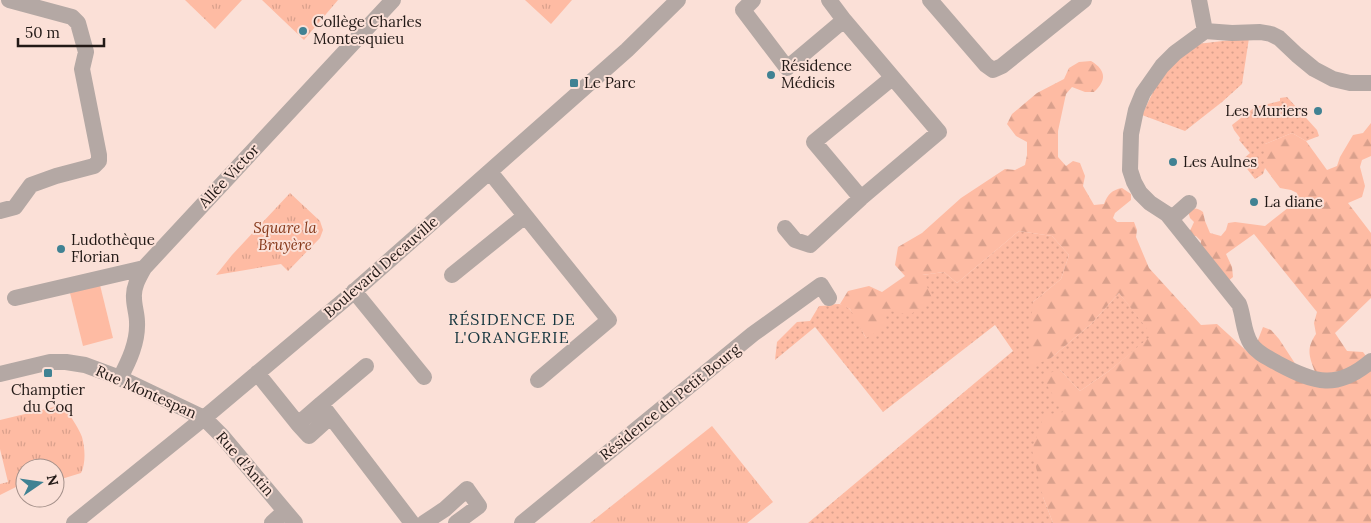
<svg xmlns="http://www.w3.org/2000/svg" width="1371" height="523" viewBox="0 0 1371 523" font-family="Lora,serif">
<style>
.grass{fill:url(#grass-dots)}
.forest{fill:url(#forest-firs)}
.park{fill:url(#park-tufts)}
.pitch{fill:#febba3}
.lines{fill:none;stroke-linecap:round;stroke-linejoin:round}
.minor{stroke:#b4a8a4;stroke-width:16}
.poi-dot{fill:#408293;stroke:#fbe0d7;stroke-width:2}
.labels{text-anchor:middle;stroke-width:4;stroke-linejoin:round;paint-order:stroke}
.poi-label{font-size:15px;fill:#221916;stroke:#fbe0d7;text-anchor:start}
.street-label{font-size:15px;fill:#221916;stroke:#fbe0d7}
.park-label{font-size:15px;font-style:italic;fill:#863819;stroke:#fbe0d7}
.neighbourhood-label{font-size:16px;letter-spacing:1px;fill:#15353e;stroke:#fbe0d7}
</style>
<defs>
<pattern id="grass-dots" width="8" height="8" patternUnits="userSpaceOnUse" patternTransform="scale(1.25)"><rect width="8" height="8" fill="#febba3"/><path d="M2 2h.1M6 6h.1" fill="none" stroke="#d9a08c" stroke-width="1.8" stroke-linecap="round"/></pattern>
<pattern id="forest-firs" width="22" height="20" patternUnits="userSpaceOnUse" patternTransform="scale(1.25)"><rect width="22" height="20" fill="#febba3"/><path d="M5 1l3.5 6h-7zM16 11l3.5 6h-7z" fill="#d9a08c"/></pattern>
<pattern id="park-tufts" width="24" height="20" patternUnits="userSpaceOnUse" patternTransform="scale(1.25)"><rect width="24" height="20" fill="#febba3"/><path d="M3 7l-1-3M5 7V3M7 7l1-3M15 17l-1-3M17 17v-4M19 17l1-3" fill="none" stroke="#d9a08c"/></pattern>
</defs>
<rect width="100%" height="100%" fill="#fbe0d7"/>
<path class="grass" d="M1249,38l-7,46 -20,18 -37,29 -43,-16 21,-44 34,-27z
M1287,97l30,33 2,6 -13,5 -14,-8 -27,11v24l-2,6 -8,5 -14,-18 9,-8 -11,-13 1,-2 -6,-8 -2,-5 23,-18 25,-6v-3z
M1019,231l33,5 17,19 -8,24 -28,23 18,56 40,-34 28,-31 34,42 -44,36 -29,20 -20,-21 4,42 -21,85 10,26h-245l205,-172 -18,-26 -112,87 -68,-85 -40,33 2,-18 20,-20 13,-1 9,-15c7,0 14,-2 20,-2 15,1 21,24 27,34l20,-28 36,-35 22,-3 13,11z"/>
<path class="forest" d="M1091,61c15,9 16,19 3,31h-9l-13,-5 -6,7 -8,37v26l8,9 7,-5 7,2 5,13 -2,10 11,19 10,-1c4,-10 8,-14 18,-16l9,6v6l-16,13 -2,5 4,4h17l3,8 -1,7 13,31 52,57 16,-1 34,31 5,-10 7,-18 8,3 8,9 17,26 19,7c-6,-16 -9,-23 1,-38l-2,-11 3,-11 -63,-78 -28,20 6,13 1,10 -6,5 -28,-30 2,-11 -5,-5 -6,1 -1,-4 5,-11 -4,-4 -2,-7c6,-4 10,-3 15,1l2,9 5,12 11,3 5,-6 2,-7 7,-1 30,4 33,-26 -1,-7 -6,-3 -11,-2 -15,-20v-24l27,-11 14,8 21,29 10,-4 3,-9 13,-22 10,-2 8,-10v33l-9,4 -2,7 5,19 -3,11 -14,6 23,30v65l-36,35 12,18 16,1 8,11v160h-318l-10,-26 -11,-47 12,-35 19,-3 -22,-37 19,-5 20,21 29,-20 43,-36 -33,-42 -28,31 -40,34 -21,9 -1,-23 4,-42 28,-23 8,-24 -17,-19 -33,-5 -62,52 -13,-11 -22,3 10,23 -22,17 -24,-5 -1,17 -19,11 -16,-29 -10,-5 8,-13 21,-5 13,6 23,-16 -10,-11 3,-18 24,-14 39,-35 44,-29 10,1 10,-5 2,-10v-13l-11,-6 -9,-12 5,-10 25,-21 27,-14 5,-11 10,-6z"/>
<path class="park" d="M185,0h57l-27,29z
M262,0h76l-34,40z
M525,0h47l-21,24z
M290,193l30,28 3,9 -3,8 -32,33 -7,-7 -65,11 16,-20z
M60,403c6,5 20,27 22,34 3,11 4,26 -1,36l-26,8v-13h-30v14h-5l-4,5 -16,8v-11l8,-2 -8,-33v-29l54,-13 -1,-3z
M712,426l61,76 -26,21h-157z"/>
<path class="pitch" d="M100,285l13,53 -30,8 -13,-53z"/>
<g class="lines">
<path class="minor" d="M753,0l-10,10 44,58 57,-48 -15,-20
M930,0l56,65 7,5 9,-4 82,-66
M1199,0l6,31
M844,20l95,112 -78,66 -47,-56 78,-64
M1371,83h-21l-17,-4 -19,-10 -17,-14 -18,-17 -8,-4 -11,-2 -28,1 -27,-2 -30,22 -13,13 -19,27 -7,17 -5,24 -1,36 4,12 6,11 10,10 17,11 72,90c5,13 4,28 12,40 7,10 18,14 28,20 36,19 58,26 92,-3
M490,172l119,148 -71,60
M0,211l15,-4 16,-22 25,-9 38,-10 5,-5v-6l-17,-86 4,-17 -8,-29 -6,-6 -63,-17
M1171,219l18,-16
M785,228l10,12 15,5 51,-47
M452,275l73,-59
M354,291l70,86
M15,298l129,-30
M257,373l41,51
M0,374l50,-12h16l19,3 35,13 84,40 18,18 73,87
M120,378c9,-17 18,-36 17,-56 0,-8 -3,-16 -3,-24 -1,-11 5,-21 10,-30l249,-268
M321,404l45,-38
M330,417l-21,19 -11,-12 23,-20 91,119
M74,523l130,-105 145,-122 278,-246 51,-50
M272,523l13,-12
M424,523l21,-14 22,-20 12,17 -23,17
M522,523l231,-189 68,-49 8,13"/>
</g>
<g class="poi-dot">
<circle cx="303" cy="31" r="5"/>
<circle cx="771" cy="75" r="5"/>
<rect x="569" y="78" width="10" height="10" rx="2.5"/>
<circle cx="1318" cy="111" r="5"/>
<circle cx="1173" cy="162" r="5"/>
<circle cx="1254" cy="202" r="5"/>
<circle cx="61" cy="249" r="5"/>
<rect x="43" y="368" width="10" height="10" rx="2.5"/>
</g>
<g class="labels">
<g class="poi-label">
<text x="313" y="27">Collège Charles<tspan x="313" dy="17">Montesquieu</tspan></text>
<text x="781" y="71">Résidence<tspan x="781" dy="17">Médicis</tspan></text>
<text x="584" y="88">Le Parc</text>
<text x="1308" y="116" text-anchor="end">Les Muriers</text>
<text x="1183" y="167">Les Aulnes</text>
<text x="1264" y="207">La diane</text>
<text x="71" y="245">Ludothèque<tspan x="71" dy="17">Florian</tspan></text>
<text x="48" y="395" text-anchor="middle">Champtier<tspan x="48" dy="17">du Coq</tspan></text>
</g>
<g class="street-label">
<text transform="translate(229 176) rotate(-47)" y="5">Allée Victor</text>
<text transform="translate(381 267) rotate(-41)" y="5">Boulevard Decauville</text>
<text transform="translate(146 392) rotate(24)" y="5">Rue Montespan</text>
<text transform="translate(670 402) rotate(-39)" y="5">Résidence du Petit Bourg</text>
<text transform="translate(245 464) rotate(49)" y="5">Rue d'Antin</text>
</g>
<g class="park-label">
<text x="285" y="233">Square la<tspan x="285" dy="17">Bruyère</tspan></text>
</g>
<g class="neighbourhood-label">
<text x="512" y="325">RÉSIDENCE DE<tspan x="512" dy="18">L'ORANGERIE</tspan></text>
</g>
</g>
<g transform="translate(40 483) rotate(77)"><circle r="24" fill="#fbe0d7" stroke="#a4908a"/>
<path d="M0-4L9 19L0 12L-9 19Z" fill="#408293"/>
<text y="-8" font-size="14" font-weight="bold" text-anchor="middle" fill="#221916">N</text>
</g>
<path d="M18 38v8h86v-8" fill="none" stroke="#221916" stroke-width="2.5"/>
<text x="25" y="38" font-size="15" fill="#221916" stroke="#fbe0d7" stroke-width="4" paint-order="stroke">50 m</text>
</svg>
